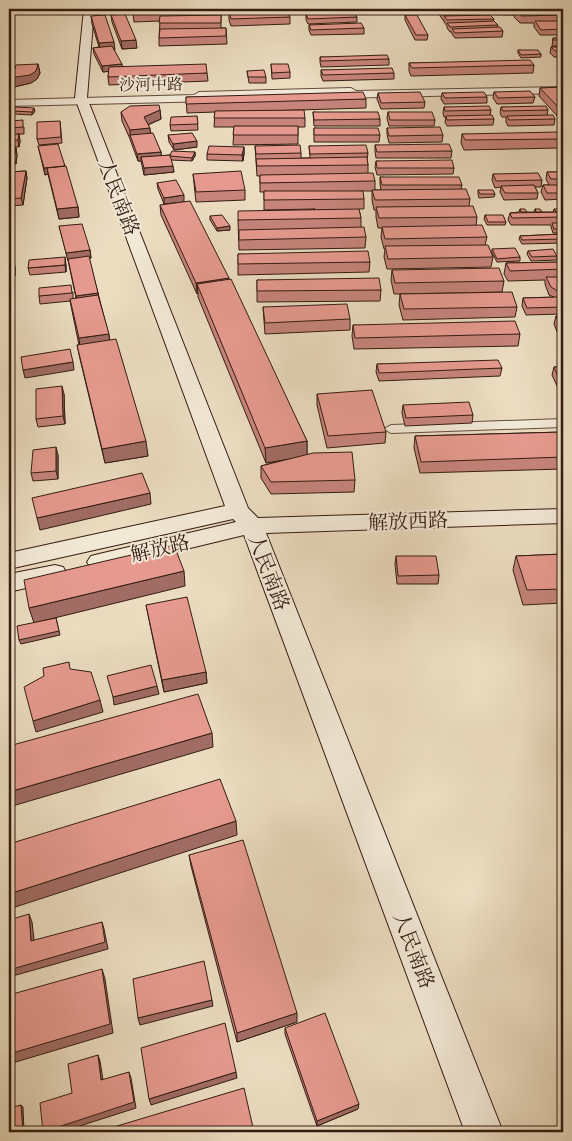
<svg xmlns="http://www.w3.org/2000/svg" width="572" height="1141" viewBox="0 0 572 1141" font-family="'IM FELL Great Primer','Noto Serif SC',serif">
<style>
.green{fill:#b8c092;stroke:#766e51}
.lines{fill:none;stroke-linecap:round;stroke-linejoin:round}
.minor-casing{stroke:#624c3c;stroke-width:2}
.tertiary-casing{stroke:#624c3c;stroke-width:2}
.secondary-casing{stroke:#341c10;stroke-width:2}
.minor{fill:#f2e8d6;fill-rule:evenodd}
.tertiary{fill:#f2e8d6;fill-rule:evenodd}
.secondary{fill:#f2e8d6;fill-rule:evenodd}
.wall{fill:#c6847b;stroke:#341c10}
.shaded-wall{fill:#a16c64;stroke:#341c10}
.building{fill:#e69a8f;stroke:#341c10}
.labels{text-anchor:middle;stroke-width:4;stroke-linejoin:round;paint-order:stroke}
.far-street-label{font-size:16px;fill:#341c10;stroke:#f2e8d6}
.street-label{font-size:20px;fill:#341c10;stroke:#f2e8d6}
</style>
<rect width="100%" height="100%" fill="#ebdcc0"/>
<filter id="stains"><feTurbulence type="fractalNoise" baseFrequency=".004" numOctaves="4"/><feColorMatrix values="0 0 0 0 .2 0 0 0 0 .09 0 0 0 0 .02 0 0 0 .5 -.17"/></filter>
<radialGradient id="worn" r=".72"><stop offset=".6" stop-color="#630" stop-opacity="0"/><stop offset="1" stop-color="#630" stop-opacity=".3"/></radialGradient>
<path class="green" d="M320,9h243v8z"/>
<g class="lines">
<g class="minor-casing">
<path id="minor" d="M563,419v8l-172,6 -7,-4 7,-4z"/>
</g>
<g class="tertiary-casing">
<path id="tertiary" d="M563,87v6l-227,5 -5,-3 -113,3 -5,3 -204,5v-6l185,-5 5,-3 152,-4 5,3z"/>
</g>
<g class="secondary-casing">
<path id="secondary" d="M84,9h10l-7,89 161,410 10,10 305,-9v14l-297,10 237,599h-38l-221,-597 -145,35 -8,-2 -4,-6 4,-6 8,-2 137,-32 -3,-3 -224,50v-16l216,-47 -150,-408z
M55,565l8,2 4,6 -4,6 -54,13v-18z"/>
</g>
<use href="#minor" class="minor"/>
<use href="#tertiary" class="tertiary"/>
<use href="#secondary" class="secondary"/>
</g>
<path class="wall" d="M9,9h4l1,5 -1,4h-2l1,5 -2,4 1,5v5h-2z
M216,9v6h5v13h5l1,16 -68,2v-8l1,-17 -26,1 -1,-8z
M492,9h24v1l47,-1v26h-23l-6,-8v-4h-14l-6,-6 1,-4h-21z
M440,11l49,2v2l5,4 -1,2 5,4 -1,2 6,4 -1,6 -47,1 -3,-4v-2h-2l-3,-4v-2l-3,-4v-2h-1l-3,-4z
M229,12l61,5v7l-59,2 -2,-6z
M306,14l51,3v5l-49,2 -2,-4z
M111,15l26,33 -15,1 -10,-27z
M405,15l23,20 -1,5h-12l-10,-20z
M91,16l24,34h-1l8,17 85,6 1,8 -99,4 -1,-8 1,-6 -6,1 -9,-18 -1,-6 6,-1 -7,-23z
M309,25l55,3v6l-53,1 -2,-5z
M553,38h10v8h-11z
M551,47h12v10h-9l-4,-4z
M518,50l23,4v3l-20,1 -3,-5z
M320,57l69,2v6l-68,2 -1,-5z
M560,60h3v11l-4,-6z
M409,63l125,2 -1,8 -122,3 -2,-5z
M38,64l2,9 -3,6 -6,4 -17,4h-5v-15h5z
M271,64l19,8v6l-18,1z
M321,70l73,3v6l-71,2 -2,-5z
M247,71l19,6v6h-17z
M563,87v31h-4l-20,-22 1,-8z
M494,92l41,5 -2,6 -36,1 -4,-6z
M378,93l47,9 -1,6 -43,1 -4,-10z
M442,93l45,4v6l-43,1 -3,-5z
M186,97l180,2v9l-101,3 40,7v9h-7v17l-65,1 1,-18h-20l1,-15 -28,1z
M444,107l47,3 -1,5 4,4 -1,6 -46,1 -2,-4 1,-5h-2l-1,-4z
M501,107l47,3 -1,5 8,4 -1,6 -46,1 -2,-4v-5h-4l-2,-4z
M160,110l1,9 -13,6 3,8 10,19v4l34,-4v4l-3,5 -21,-1 3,12 -30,3 -3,-14h-3l-7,-19 -1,-3 -8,-18 -1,-9z
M13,111h22l-3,4 -18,-1z
M313,112l67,7v7h-66z
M388,112l47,8 -1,6h-45l-2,-8z
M197,116l1,14 -27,1 -1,-6z
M9,121l15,6v7h-7h2l1,7 -1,6h-10z
M60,121l2,22 -23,2 -2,-6z
M314,128l66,7 -1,7h-65z
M387,128l56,7 -1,7 -53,1 -2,-9z
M462,134l100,5 -2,9 -96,2 -3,-7z
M168,135l29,12 -23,3 -5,-8z
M375,145l77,6 -1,7h-75l-1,-7z
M38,146l40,61 1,10 -20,2 -11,-45 -3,1z
M255,146l46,7v5h9l-1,-12 59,7 -1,7 1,5v8l7,8v9h6l-1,-6v-7l82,8 -1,4 9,10 -1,7 8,11 -1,9 11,11 -2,8 8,12 -2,10 -104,2 -3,-12 1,-8h-1l-3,-12 1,-9h-4l-2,-11v-7h-2l-2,-10v-9h-13l5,8v10h-5l2,9v9l5,10 -1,11 -126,2 -1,-30 77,-11 -51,1v-18h-4v-16h-3z
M244,147v7l-1,7 -36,-1v-6z
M9,148h7l1,7 -1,9h-7z
M376,161l78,7 -1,6 -76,1 -2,-8z
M26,171l1,7 -4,27 -14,1v-34z
M547,172h16v27l-18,1 -4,-8 2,-7h6l-3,-6z
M193,174l52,16v10l-49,2z
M493,174l49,6 -1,7h-6l3,6 -1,6 -33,1 -4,-8 1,-5 -6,1 -3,-8z
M157,183l27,12 -20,9 -6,-15z
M478,190l17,4 -1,3 -15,1 -1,-4z
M160,205l69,75 78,161v14l48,25 -1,12 -83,2 -10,-16v-12l31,-8 -26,5 -68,-166v-4l-1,1 -36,-79z
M520,209l7,3h7l1,-3 7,3h11l1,-3 7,3h2v42l-2,-5 1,-6 -40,1 -3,-5 1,-3 41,-2 -1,-1h-7l-2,-6v-2h-40l-3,-5 2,-7 9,-1z
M485,215l21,7 -1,3h-18l-3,-6z
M210,216l20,14 -13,1 -7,-11z
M59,226l31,24 1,8h-2l21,82 38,116 -43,7 -25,-104 -3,-14h2l-9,-44 -30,3 -1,-8 34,-4v7l3,-1 -8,-38z
M492,249l28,8v4l-23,1 -5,-9z
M528,251l29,5v4l-26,1 -4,-7z
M238,254l132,8 -1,10 -131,3z
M14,260l1,8v8h-6v-15z
M563,262v39h-2l2,5 -1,8 -36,1 -4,-9 1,-8 31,-1 -5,-2 -4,-11v-4l-37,1 -4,-7 2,-11z
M66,265v7l-36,3 -2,-7z
M392,270l112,11 -2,11 -108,2 -3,-14z
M257,280l124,10 -1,11 -123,1z
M400,294l117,13 -2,10 -112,3 -4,-15z
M263,307l87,12v11l-85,4z
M556,316h7v18h-5l-4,-10z
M353,325l167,9 -2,12 -164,3 -2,-13z
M377,364l125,4 -2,8 -121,5 -3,-9z
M554,367h9v21h-5l-6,-13z
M64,394l1,30 -27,3 -2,-8z
M317,394l69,38 -1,11 -58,5 -10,-43z
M403,405l70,10 -1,8 -67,3 -3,-13z
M563,432v37l-143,4 -6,-25 1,-12z
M58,455v24l-25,2 -2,-8z
M563,554v49l-40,2 -10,-35 3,-14z
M396,556l43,19 -1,9h-41l-2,-20z
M146,605l60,67 1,11 -43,9z
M189,855l108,167 -60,20 -46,-176z
M285,1028l73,81 -41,17 -32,-92z"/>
<path class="shaded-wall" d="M136,40l1,8 -15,1 -1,-8z
M114,42l1,8 -15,1 -1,-8z
M38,64l2,9 -3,6 -6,4 -17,4 -2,-9z
M122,64l1,6 -20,2 -1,-6z
M34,108l1,3 -3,4v-3z
M160,110l1,9 -16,7 -1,-9z
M150,128l1,9 -21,-1v-6z
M19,134l1,7 -1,6 -1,-7z
M197,141v6l-23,3 -1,-6z
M244,147v7l-1,7 -1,-6z
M16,148l1,7 -1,9 -2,-7z
M161,152l1,7 -21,-2v4h-3l-1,-7z
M195,152v4l-3,5v-3z
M65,166l-18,2 1,6 -3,1 -1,-7z
M173,166l1,6 -30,3v-7z
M26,171l1,7 -4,27 -2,-7z
M184,195v7l-20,2v-6z
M78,207l1,10 -20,2 -2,-10z
M230,226v4l-13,1v-3z
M90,250l1,8 -23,3 -2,-8z
M65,257l1,8v7l-1,-7z
M14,260l1,8v8l-2,-7z
M229,278l1,11 -33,-5 1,9 -1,1 -1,-11z
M98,293l1,7 -22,3 -1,-7z
M109,334l1,11 -30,4 -1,-11z
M73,362l1,8 -49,8 -2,-8z
M62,386l2,8 1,30 -2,-8z
M146,441l2,15 -43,7 -3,-14z
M307,441v15l-41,7 -1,-15z
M56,447l2,8v24l-2,-8z
M150,493l1,11 -111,26 -3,-12z
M184,571l1,15 -151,37 -5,-15z
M56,618l4,17 -39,9 -2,-4z
M206,672l1,11 -43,9 -2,-12z
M157,686l2,8 -45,11 -1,-8z
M100,700l3,12 -67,20 -3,-11z
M212,733l1,14 -204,60v-15z
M236,821l1,14 -228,74v-15z
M29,914l3,8 3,26 -4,-7z
M102,922l2,7 4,20 -99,28v-7z
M102,969l3,10 8,54 -104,31v-10z
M212,1000l1,6 -73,19 -2,-7z
M297,1013v9l-60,20v-9z
M98,1055l2,6 4,25 -3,-6z
M129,1072l2,6 5,30 -75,24h-18z
M236,1072l1,6 -86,27 -2,-6z
M359,1104l-1,5 -41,17v-5z
M21,1105l2,2 1,25h-1z"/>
<path class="building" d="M9,9h4l-1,4h-3z
M183,9h33v3l-83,2 1,-4z
M563,9v6l-42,1 -5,-6z
M287,10l3,7 -59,2 -2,-7z
M486,10l3,3 -46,2 -3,-4z
M355,13l2,4 -49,2 -2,-5z
M125,14l11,26 -15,1 -10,-26z
M105,15l9,27 -15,1 -8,-27z
M221,15v8h-62l1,-7z
M405,15h12l11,20h-12z
M490,15l4,4 -47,1 -3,-4z
M494,21l4,4 -48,2 -3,-4z
M535,21h28v8l-22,1z
M361,23l3,5 -53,2 -2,-5z
M500,27l3,4 -48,2 -3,-4z
M226,28v8l-67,2 1,-9z
M553,38h10v2h-10z
M112,46l10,18 -20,2 -9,-18z
M551,47h12v4h-8z
M518,50h20l3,4 -20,1z
M387,55l2,4 -68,2 -1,-4z
M530,60l4,5 -122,3 -3,-5z
M38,64l-2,7 -6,4 -21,3v-6h5l2,-7z
M206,64l1,9 -99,4 1,-10z
M271,64h17l2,8 -18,1z
M392,68l2,5 -71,2 -2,-5z
M264,70l2,7h-18l-1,-6z
M563,87v22h-3l-20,-21z
M530,91l5,6 -37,1 -4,-6z
M363,92l3,7 -180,5v-7z
M420,92l5,10 -44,1 -3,-10z
M484,92l3,5 -42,1 -3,-5z
M159,105l1,5 -16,7 6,11 -20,2 -9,-18 9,-6z
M489,106l2,4 -46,1 -1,-4z
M546,106l2,4 -45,1 -2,-4z
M16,107l18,1 -2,4 -19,-1z
M304,110l1,8h-91l1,-7z
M313,112h65l2,7 -66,1z
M388,112h44l3,8h-45z
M492,115l2,4 -47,1 -1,-4z
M553,115l2,4 -46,1 -2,-4z
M197,116l1,8 -28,1 1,-8z
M23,120v7l-14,1v-7z
M60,121l1,16 -24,2v-17z
M234,126h64v9h-65z
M440,127l3,8 -54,1 -2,-8z
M314,128h64l2,7h-66z
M558,132l4,7 -97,1 -3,-6z
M153,133l8,19 -24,2 -7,-19z
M192,133l5,8 -24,3 -5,-9z
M19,134l-1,6 -9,1v-6z
M58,144l7,22 -21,2 -6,-22z
M449,144l3,7 -75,1 -2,-7z
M300,145l1,8 -45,1 -1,-8z
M366,145l2,8 -58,1 -1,-8z
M209,146l35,1 -2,8 -35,-1z
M9,148h7l-2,9h-5z
M172,151l23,1 -3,6 -22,-2v-1z
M170,155l3,11 -29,2 -3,-11z
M367,157l1,8 -111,1 -1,-7z
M452,160l2,8h-77l-1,-7z
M66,166l12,41 -21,2 -10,-41z
M26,171l-5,27 -12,1v-27z
M241,171l4,19 -49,2 -3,-18z
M547,172h16v7h-12z
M373,173l2,8 -115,2v-8z
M538,173l4,7 -46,1 -3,-7z
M380,177h79l3,8h-80z
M176,180l8,15 -20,3 -7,-15z
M534,185l4,8h-33l-4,-7z
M543,185h20v8h-16z
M466,189l4,10 -95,1 -3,-10z
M478,190h15l2,4h-15z
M264,191h99l1,8 -100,1z
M190,201l39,77 -33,5 -36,-78z
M473,206l4,11 -98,1 -3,-11z
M359,209l2,9 -123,2v-9z
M520,209h5l2,3h-6z
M535,209h5l2,3h-6z
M554,209h5l2,3h-5z
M563,212v5l-51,1 -2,-5z
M222,215l8,11 -13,2 -7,-12z
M485,215h18l3,7h-18z
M552,223h11v9h-1l-1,-3h-7z
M82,224l8,26 -24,3 -7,-27z
M482,225l5,12 -102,2 -3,-12z
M364,227l2,10 -127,3v-10z
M562,234l1,3v2l-41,1 -2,-4z
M488,245l5,12 -105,2 -3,-13z
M515,248l5,9 -23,2 -5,-10z
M553,249l4,7 -25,1 -4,-6z
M368,251l2,11 -132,2v-10z
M89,256l9,37 -22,3 -8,-37z
M65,257v8l-37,3 1,-8z
M14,260l-1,9h-4v-8z
M563,262v7l-53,2 -4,-8z
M499,268l5,13 -109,2 -3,-13z
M546,277h17v16h-2l-10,-6z
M379,278l2,12 -124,1v-11z
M231,279l76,162 -42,7 -68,-164z
M71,285l1,8 -33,3v-8z
M512,292l5,15 -113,2 -4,-15z
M98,295l11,39 -30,4 -9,-39z
M559,297l4,10 -36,1 -4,-10z
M347,304l3,15 -85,4 -2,-16z
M556,316h7v10h-3z
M515,321l5,13 -165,4 -2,-13z
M116,339l30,102 -44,8 -25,-104z
M70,349l3,13 -50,8 -2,-13z
M498,360l4,8 -123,5 -2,-9z
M554,367h9v13l-3,1z
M62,386l1,30 -27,3v-30z
M372,390l14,42 -58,4 -11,-42z
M469,402l4,13 -67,3 -3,-13z
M563,432v25l-142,5 -6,-26z
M56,447v24l-25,2 2,-23z
M352,452l3,28 -84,2 -10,-16 52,-13z
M142,473l8,20 -113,25 -5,-20z
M174,545l10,26 -155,37 -5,-28z
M563,554v35l-36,1 -11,-34z
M396,556h40l3,19 -41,1z
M187,597l19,75 -44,8 -16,-75z
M56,618l3,13 -40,9 -2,-14z
M69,662l1,7 21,3 9,28 -67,21 -9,-34 20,-11 -1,-8z
M151,665l6,21 -44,11 -6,-21z
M198,694l14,39 -203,59v-46z
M220,779l16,42 -227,73v-50z
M243,840l54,173 -60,20 -48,-178z
M29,914l2,27 71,-19 3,20 -96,28v-50z
M204,961l8,39 -74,18 -5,-39z
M102,969l8,55 -101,30v-59z
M325,1013l34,91 -42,17 -32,-93z
M225,1023l11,49 -87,27 -8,-51z
M98,1055l3,25 28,-8 5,30 -91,30 -3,-29 32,-10 -4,-29z
M244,1088l10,44h-157z
M21,1105l2,27h-14v-24z"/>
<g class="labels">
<g class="far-street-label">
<text transform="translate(151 84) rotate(-1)" y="6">沙河中路</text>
</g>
<g class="street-label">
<text transform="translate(119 197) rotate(69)" y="7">人民南路</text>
<text transform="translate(408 521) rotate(-2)" y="7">解放西路</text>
<text transform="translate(160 548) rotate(-13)" y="7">解放路</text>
<text transform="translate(269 572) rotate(69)" y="7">人民南路</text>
<text transform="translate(414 950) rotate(69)" y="7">人民南路</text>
</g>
</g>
<rect width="572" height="1141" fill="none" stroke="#ebdcc0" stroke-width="30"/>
<rect x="10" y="10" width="552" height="1121" fill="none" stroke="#341c10" stroke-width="2.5"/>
<rect x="15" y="15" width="542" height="1111" fill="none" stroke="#341c10"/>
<rect width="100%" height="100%" filter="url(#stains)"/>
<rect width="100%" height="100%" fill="url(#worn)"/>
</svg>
